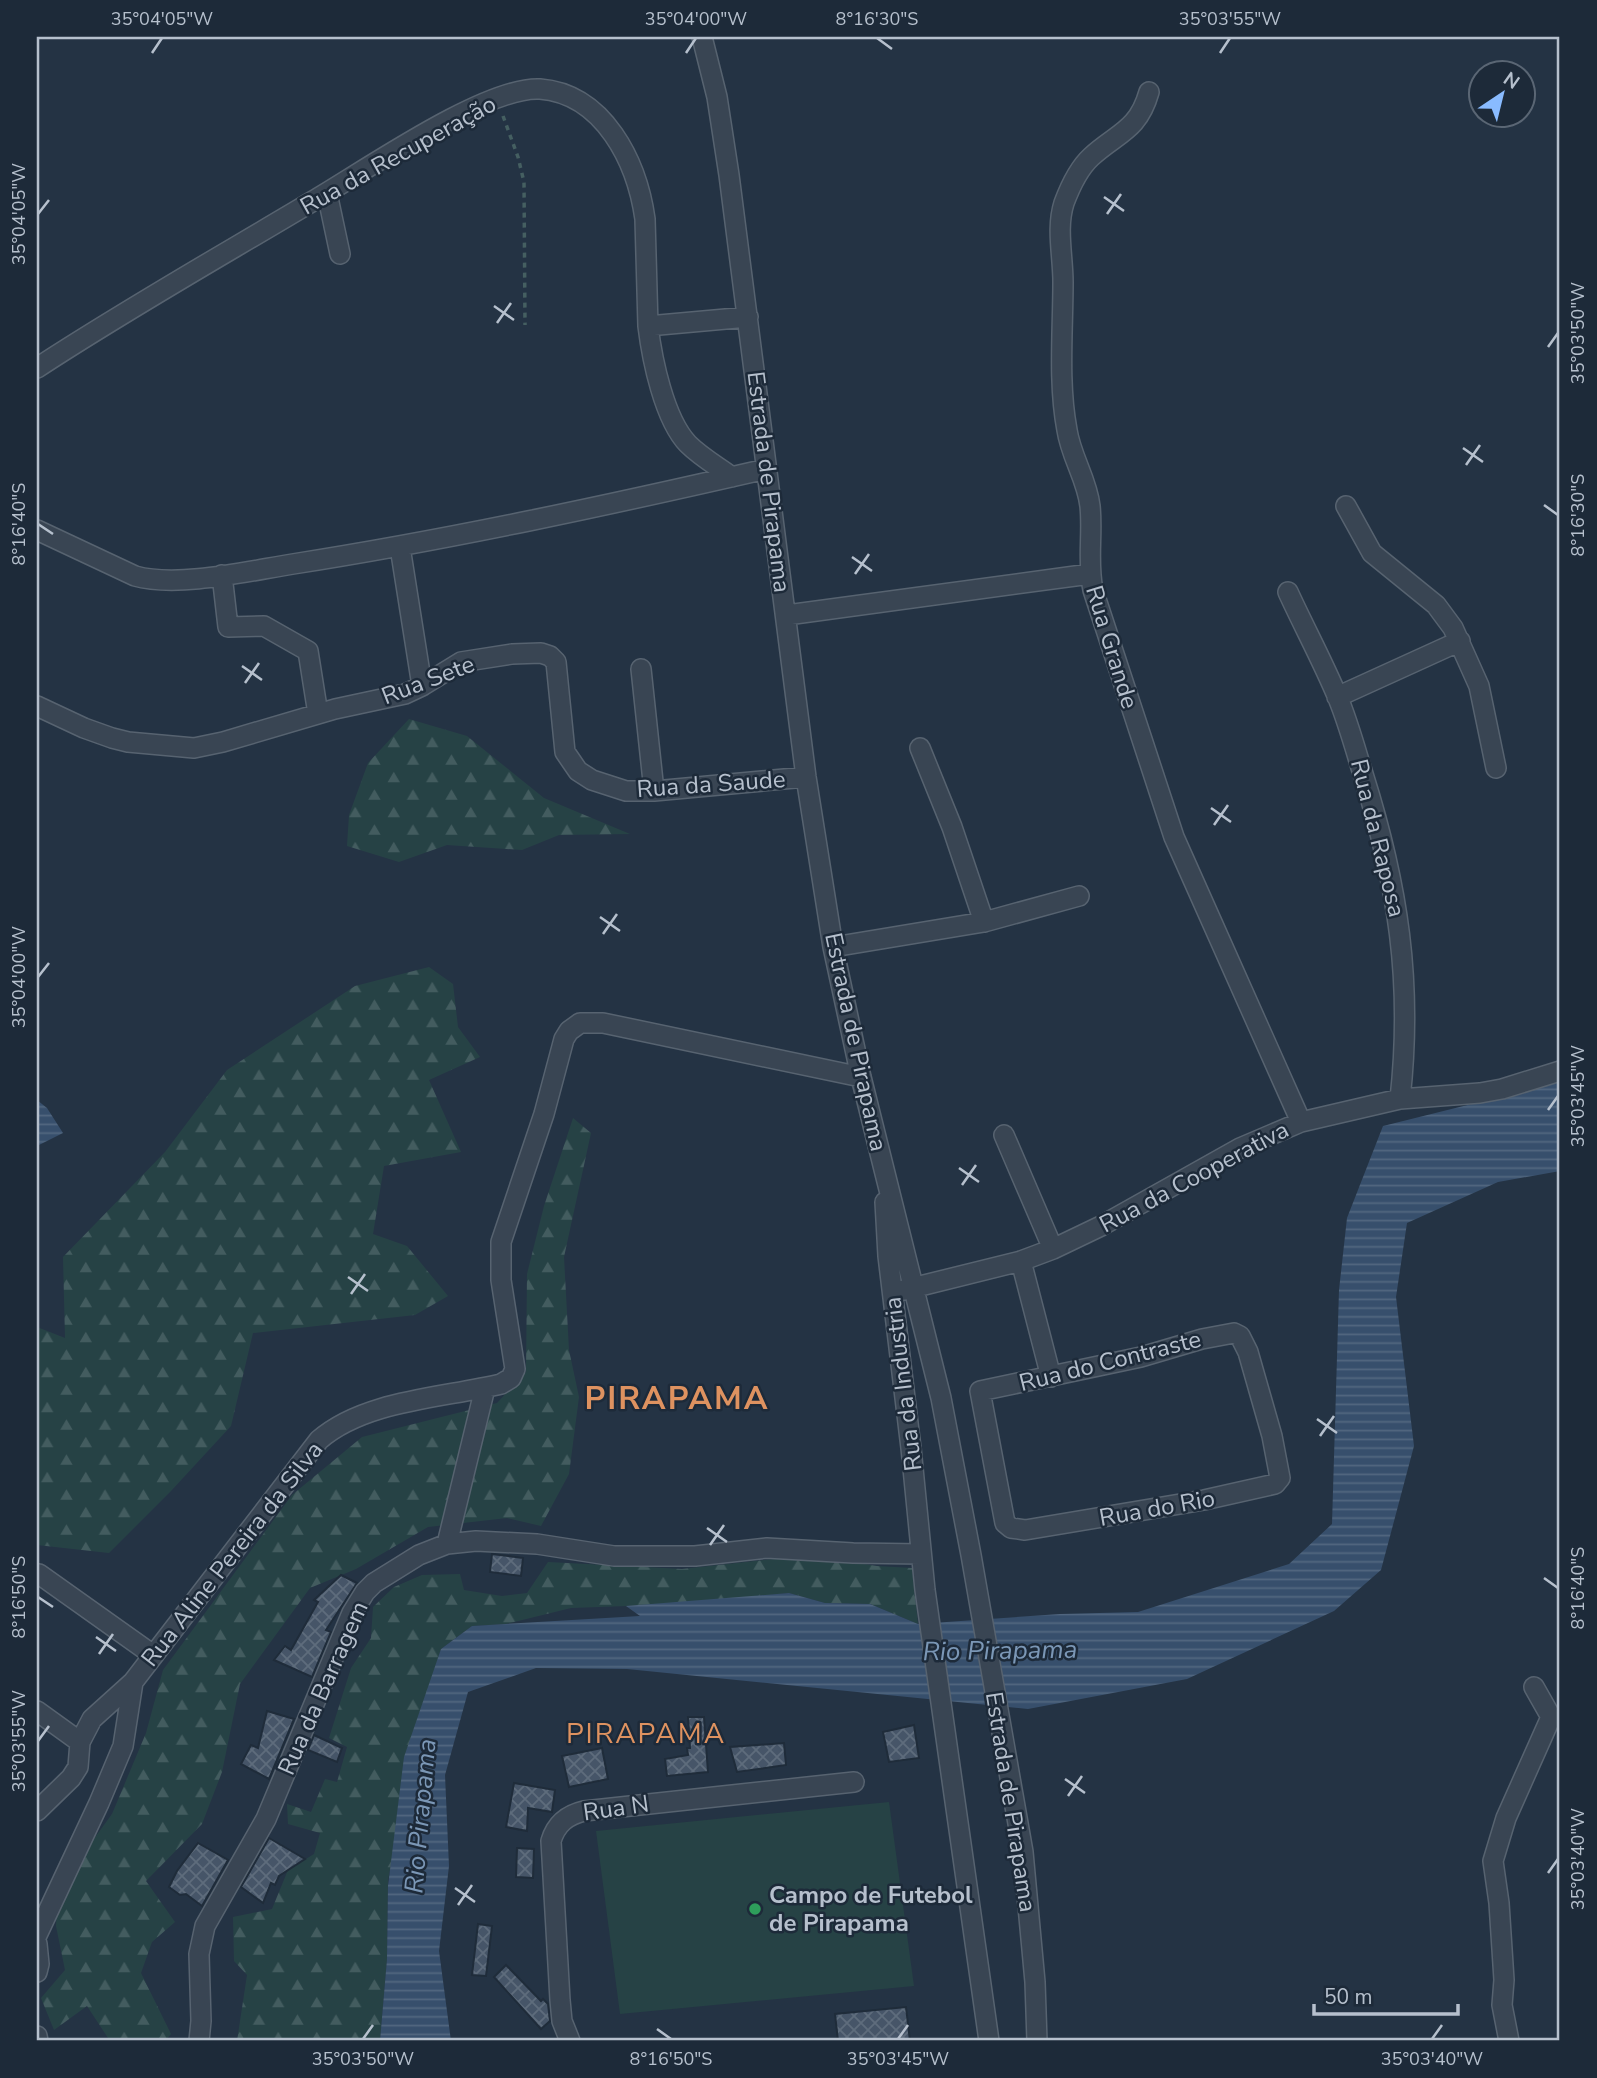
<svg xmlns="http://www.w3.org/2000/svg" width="1597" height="2078" viewBox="0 0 1597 2078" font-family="'Nunito Sans',sans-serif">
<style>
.forest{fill:url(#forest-firs)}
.park{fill:#264245}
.water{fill:url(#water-rules)}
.building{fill:url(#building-cross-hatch);stroke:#1f2c3a;stroke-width:2}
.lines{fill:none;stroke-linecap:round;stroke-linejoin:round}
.minor-casing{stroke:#576370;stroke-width:22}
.path{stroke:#455f61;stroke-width:3.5;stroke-dasharray:5 5;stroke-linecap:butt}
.minor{stroke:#394553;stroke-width:19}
.ticks{fill:none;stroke:#b6c0cd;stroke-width:2.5}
.leisure-dot{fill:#2e9e5b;stroke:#1d2a39;stroke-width:2.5}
.labels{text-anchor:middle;stroke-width:5;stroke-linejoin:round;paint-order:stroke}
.street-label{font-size:24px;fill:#b6c0cd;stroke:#1d2a39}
.poi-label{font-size:24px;font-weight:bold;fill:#b6c0cd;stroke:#1d2a39;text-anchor:start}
.water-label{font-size:26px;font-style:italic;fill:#7b97b6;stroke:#1d2a39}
.quarter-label{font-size:28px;letter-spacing:2px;fill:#de9260;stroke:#1d2a39}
.district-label{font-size:32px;font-weight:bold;letter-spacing:2px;fill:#de9260;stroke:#1d2a39}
.neatline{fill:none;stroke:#b6c0cd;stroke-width:2.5}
.ticks-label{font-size:18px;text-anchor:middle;fill:#b6c0cd}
</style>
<defs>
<pattern id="forest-firs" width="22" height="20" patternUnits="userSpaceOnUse" patternTransform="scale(1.75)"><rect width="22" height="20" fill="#264245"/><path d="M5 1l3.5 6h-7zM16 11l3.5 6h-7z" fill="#435c5f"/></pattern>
<pattern id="water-rules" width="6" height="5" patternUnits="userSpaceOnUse" patternTransform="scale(1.75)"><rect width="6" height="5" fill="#374f6c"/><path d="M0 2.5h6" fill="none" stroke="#526780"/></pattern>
<pattern id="building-cross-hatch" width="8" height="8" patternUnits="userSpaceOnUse" patternTransform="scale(1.75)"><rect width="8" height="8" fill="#465568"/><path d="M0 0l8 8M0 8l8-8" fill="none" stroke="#5e6c7c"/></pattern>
</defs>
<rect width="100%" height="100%" fill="#243344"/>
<path class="forest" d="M409,719l58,17 77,62 86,36 -71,1 -37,15 -75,-5 -48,17 -52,-16 2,-31 19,-52z
M429,967l24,17 5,43 22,30 -51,23 32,72 -77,14 -11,68 34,12 41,50 -33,19 -162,18 -22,93 -60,65 -62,62 -72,-8v-218l28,11 -2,-81 102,-105 62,-82 128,-84z
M573,1118l18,15 -27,124 5,93 10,47 -10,77 -28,52 -34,-8 -79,9 -72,42 -46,19 -70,96 -18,88 -20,52 -56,57 29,41 -23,20 -11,31 30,61 -6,7h-55l-23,-35 -33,24 -13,-32 24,-28 -9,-44 2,-38 54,-74 34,-81 17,-63 129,-175 70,-58 135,-34 29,-31 1,-98 17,-68z
M774,1559h58l45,7 35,2 6,56 -48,-20 -45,-1 -36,-10 -107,11 -111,4 -65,16 -34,2 -31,23 -15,48 -38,183 -1,79 -7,82h-143l10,-66 -13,-14 -1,-44 39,-8 16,-39 26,-16 6,-21 -32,-9 -1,-20 24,8 14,-33 12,3 10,-35 -18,-9 22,-70 20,-30 2,-31 21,-20 28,-12 38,-1 4,16 38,6 25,-3 21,-31 134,7z"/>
<path class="park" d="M889,1802l25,184 -294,28 -24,-183z"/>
<path class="water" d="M1560,1082v89l-62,11 -91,41 -11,74 18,149 -33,124 -47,41 -147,68 -159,30 -401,-40 -91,-1 -68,24 -23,83 4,91 -10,85 12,90h-71l7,-82 1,-73 16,-129 37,-108 31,-23 168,-10 -14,-10 163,-13 36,10 45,1 48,20 142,-10 78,-2 151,-48 43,-40 7,-234 8,-72 36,-92z
M37,1100l10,8 16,25 -26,13z"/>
<path class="building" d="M492,1554l31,4 -2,18 -31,-4z
M341,1575l16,8 -31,47 5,2 -19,45 -38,-17 11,-14 6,4 27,-48 -4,-2z
M267,1711l27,8 -25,60 -28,-15 10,-19 7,3z
M688,1717h16l4,55 -41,4 -2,-17 23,-4 -1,-7h3z
M914,1725l5,33 -30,4 -6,-30z
M314,1735l28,13 -5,14 -29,-12z
M784,1743l2,22 -49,7 -7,-25z
M602,1748l6,31 -39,8 -7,-31z
M514,1783l41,7 -3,22 -24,-4 -1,23 -21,-4z
M269,1838l36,21 -26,17 -4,9 -4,-2 -8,20 -22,-16z
M198,1843l30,17 -26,46 -16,-12 -6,1 -11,-8 8,-16z
M517,1848l17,1 -1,29 -17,-1z
M478,1924l14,2 -6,50 -14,-1z
M506,1965l35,36 2,-2 5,5 2,17 -9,8 -47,-52z
M906,2007l4,34h-72l-3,-27z"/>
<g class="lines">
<g class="minor-casing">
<path id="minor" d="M702,37l15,60 12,78 77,602 17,107 10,63 28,130 80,321 30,157 52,297 12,130 2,59
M1149,92c-11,39 -32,41 -58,65 -13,12 -21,30 -27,46 -8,25 -1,53 -1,79 0,49 -5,100 4,148 4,27 20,49 23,76 3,28 -3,56 3,84l81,247 127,285
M327,193l13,61
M648,326c4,33 16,93 40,118 13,13 29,22 44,33
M37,368c90,-59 184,-112 276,-167 50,-29 173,-115 227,-112 64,5 97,73 105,130l3,107 100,-9
M1346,506l26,47 64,52 17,23 26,58 17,82
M37,530l98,46c43,12 114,-5 158,-12 159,-25 316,-59 473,-95
M400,547l22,139
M222,575l6,52 36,-1 44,25 10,63
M1288,592c16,35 35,70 50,106 10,24 17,50 25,76 35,111 50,208 37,325
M787,615l303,-41
M641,669l13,122
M1337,697l123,-56
M37,706l47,22 28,10 16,4 66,6 29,-6 112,-33 70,-15 17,-8 39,-24 51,-8 29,-1 9,3 6,6 9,90 13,19 14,9 34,11h28l152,-14
M920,748l32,79 32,95
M833,947l151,-25 95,-26
M1004,1135l49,114
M885,1202l3,54 23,192 14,142 64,451
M1021,1261l30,116
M904,1290l117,-29 32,-12 48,-23 139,-78 61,-26 99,-23 80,-6 22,-4 58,-18
M1234,1333l6,3 8,16 24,84 8,42 -5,6 -71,16 -179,30 -14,-2 -6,-5 -25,-132 161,-34 61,-18z
M447,1544l38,-156
M39,1574l114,81
M37,1711l43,31
M37,1811l34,-33 7,-11 2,-25 12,-23 41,-37 186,-242c46,-40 124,-42 182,-56l10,-6 4,-9 -14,-89v-38l43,-128 20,-75 5,-8 11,-8h23l258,54
M37,1935l62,-132 24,-57 10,-64
M37,1944l2,20 -2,8
M37,2036l1,5
M199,2041l2,-20 -2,-67 6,-28 61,-107 86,-206 13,-21 9,-9 45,-28 28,-11 29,-3 61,3 77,12h81l72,-8 86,5 68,1
M570,2041l-8,-20 -2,-21 -9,-159c5,-17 16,-26 33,-30l270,-29
M1509,2041l-7,-36 2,-25 -5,-77 -6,-42 13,-43 45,-101 -17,-30"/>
</g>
<path class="path" d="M503,116l15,41 6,25 1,143"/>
<use href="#minor" class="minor"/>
</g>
<path class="ticks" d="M877,38l15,11M152,53l10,-15M686,53l10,-15M1220,53l10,-15M1104,197l20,14M38,214l11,-14M1107,214l14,-20M494,306l20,14M497,323l14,-20M1548,347l10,-14M1463,448l20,14M1466,465l14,-20M1544,505l14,10M38,524l15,10M852,557l20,14M855,574l14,-20M242,666l20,14M245,683l14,-20M1211,808l20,14M1214,825l14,-20M600,917l20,14M603,934l14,-20M38,977l11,-14M1548,1110l10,-14M959,1168l20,14M962,1185l14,-20M348,1277l20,14M351,1294l14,-20M1317,1419l20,14M1320,1436l14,-20M707,1528l20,14M710,1545l14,-20M1544,1578l14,10M38,1597l15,10M96,1637l20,14M99,1654l14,-20M38,1741l11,-15M1065,1779l20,14M1068,1796l14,-20M1548,1873l10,-14M455,1888l20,14M458,1905l14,-20M657,2029l14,10M363,2039l10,-14M898,2039l10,-14M1432,2039l10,-14"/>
<circle class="leisure-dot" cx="755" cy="1909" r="7"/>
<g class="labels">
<g class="street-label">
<text transform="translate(398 155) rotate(-29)" y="8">Rua da Recuperação</text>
<text transform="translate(769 482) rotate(83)" y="8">Estrada de Pirapama</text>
<text transform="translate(1112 647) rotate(73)" y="8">Rua Grande</text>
<text transform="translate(428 680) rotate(-21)" y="8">Rua Sete</text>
<text transform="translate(711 784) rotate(-4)" y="8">Rua da Saude</text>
<text transform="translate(1378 838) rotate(76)" y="8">Rua da Raposa</text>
<text transform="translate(856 1042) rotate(78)" y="8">Estrada de Pirapama</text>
<text transform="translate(1194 1177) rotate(-28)" y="8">Rua da Cooperativa</text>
<text transform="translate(1110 1361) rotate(-14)" y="8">Rua do Contraste</text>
<text transform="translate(903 1384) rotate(-97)" y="8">Rua da Industria</text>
<text transform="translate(1157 1508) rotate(-10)" y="8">Rua do Rio</text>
<text transform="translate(232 1554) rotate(-52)" y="8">Rua Aline Pereira da Silva</text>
<text transform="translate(323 1688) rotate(-66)" y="8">Rua da Barragem</text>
<text transform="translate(1011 1802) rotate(81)" y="8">Estrada de Pirapama</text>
<text transform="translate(616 1808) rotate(-8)" y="8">Rua N</text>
</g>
<g class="poi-label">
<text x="769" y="1903">Campo de Futebol<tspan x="769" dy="28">de Pirapama</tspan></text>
</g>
<g class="water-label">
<text transform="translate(1000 1650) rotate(-1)" y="9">Rio Pirapama</text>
<text transform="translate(420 1816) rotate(-85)" y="9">Rio Pirapama</text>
</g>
<g class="quarter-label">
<text x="646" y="1743">PIRAPAMA</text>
</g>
<g class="district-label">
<text x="677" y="1409">PIRAPAMA</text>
</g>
</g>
<rect width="1597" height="2078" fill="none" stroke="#1d2a39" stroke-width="77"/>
<g transform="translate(1502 94) rotate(35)"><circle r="33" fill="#1d2a39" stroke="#5a6674" stroke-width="2"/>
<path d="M0-5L12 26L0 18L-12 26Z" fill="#89bbff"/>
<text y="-10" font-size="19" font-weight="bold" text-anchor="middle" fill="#b6c0cd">N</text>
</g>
<path d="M1314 2004v10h144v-10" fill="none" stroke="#b6c0cd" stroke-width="3.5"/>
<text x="1324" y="2004" font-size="21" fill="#b6c0cd" stroke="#1d2a39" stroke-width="5" paint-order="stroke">50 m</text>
<rect x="38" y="38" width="1520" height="2001" class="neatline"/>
<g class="ticks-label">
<text x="162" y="25">35°04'05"W</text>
<text x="696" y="25">35°04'00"W</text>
<text x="877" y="25">8°16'30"S</text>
<text x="1230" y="25">35°03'55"W</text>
<text transform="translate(19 214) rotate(-90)" y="6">35°04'05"W</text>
<text transform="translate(1578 333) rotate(-90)" y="6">35°03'50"W</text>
<text transform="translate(1578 515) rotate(-90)" y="6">8°16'30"S</text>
<text transform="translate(19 524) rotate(-90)" y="6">8°16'40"S</text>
<text transform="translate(19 977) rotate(-90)" y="6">35°04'00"W</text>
<text transform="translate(1578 1096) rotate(-90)" y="6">35°03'45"W</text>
<text transform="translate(1578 1588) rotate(-90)" y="6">8°16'40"S</text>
<text transform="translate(19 1597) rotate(-90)" y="6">8°16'50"S</text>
<text transform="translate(19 1741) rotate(-90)" y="6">35°03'55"W</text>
<text transform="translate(1578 1859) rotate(-90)" y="6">35°03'40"W</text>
<text x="363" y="2065">35°03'50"W</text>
<text x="671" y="2065">8°16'50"S</text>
<text x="898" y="2065">35°03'45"W</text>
<text x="1432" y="2065">35°03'40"W</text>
</g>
</svg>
